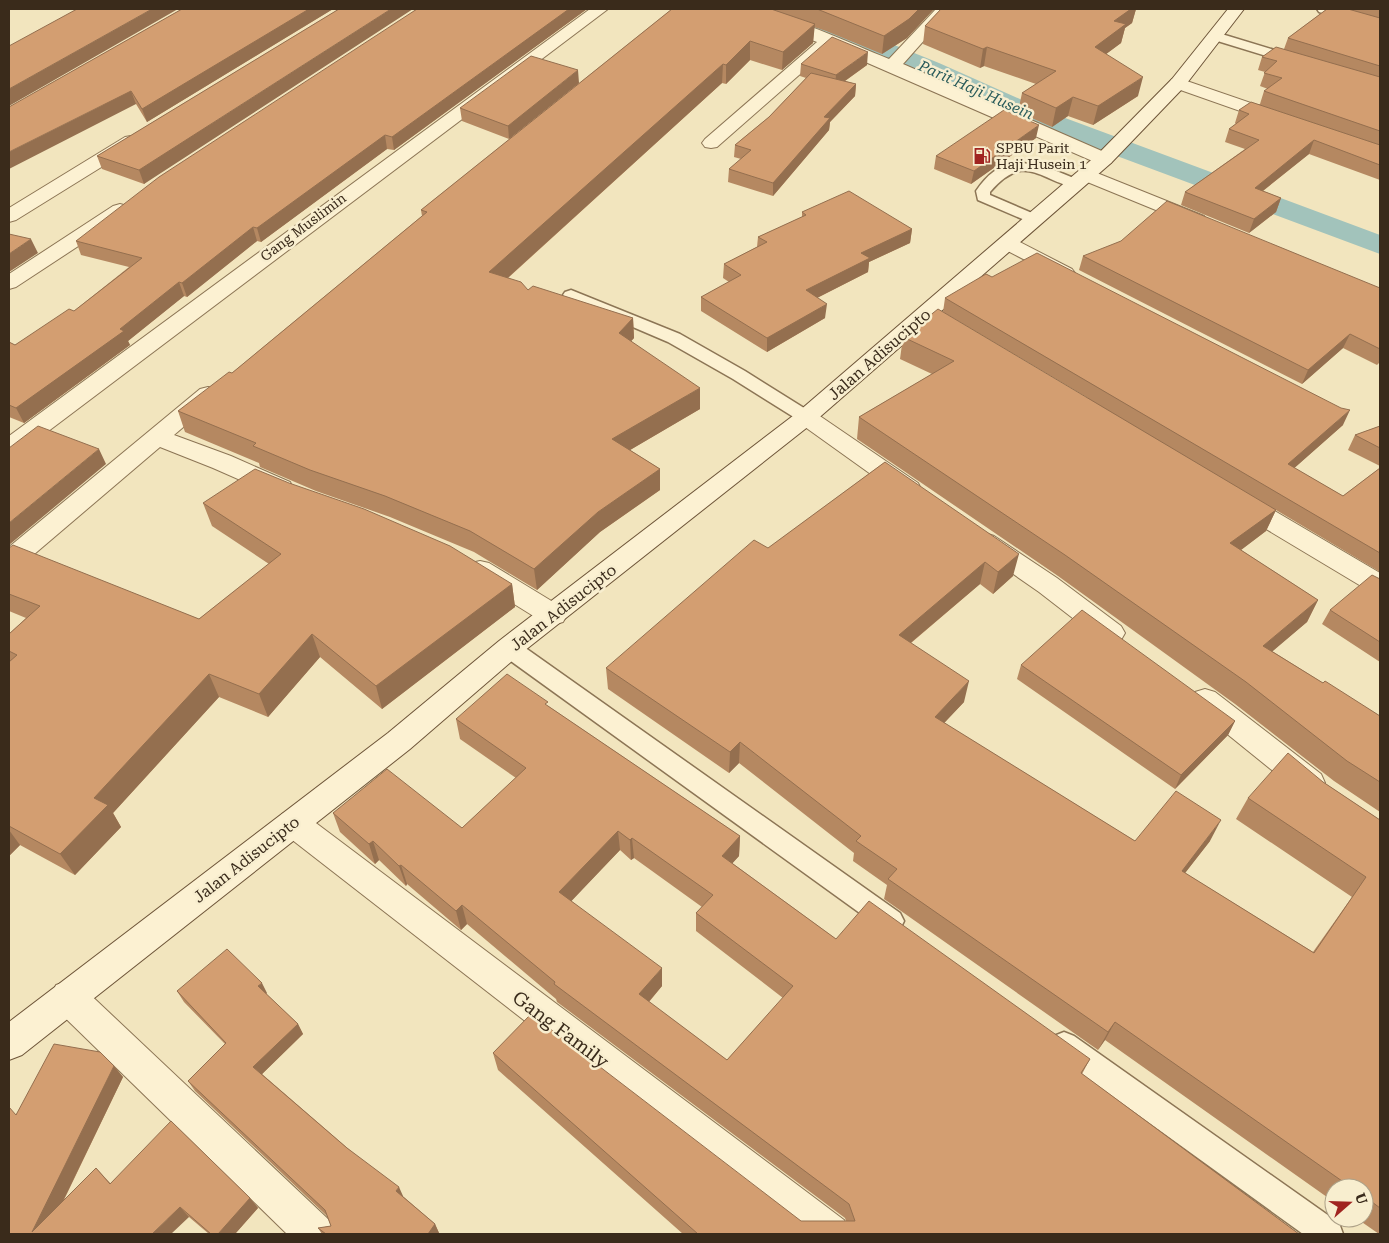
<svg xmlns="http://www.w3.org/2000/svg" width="1389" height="1243" viewBox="0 0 1389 1243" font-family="'Roboto Serif',serif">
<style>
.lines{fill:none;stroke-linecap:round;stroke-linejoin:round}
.canal{fill:#a2c3bb;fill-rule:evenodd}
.lane-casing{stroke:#8c7555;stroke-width:3}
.street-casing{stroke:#8c7555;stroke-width:2}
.secondary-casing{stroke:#6e5539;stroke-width:2}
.lane{fill:#fcf1d2;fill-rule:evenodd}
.street{fill:#fcf1d2;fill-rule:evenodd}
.secondary{fill:#fcf1d2;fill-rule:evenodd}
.wall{fill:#b58861;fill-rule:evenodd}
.shaded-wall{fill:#946f4f}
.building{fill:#d39e71;stroke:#946f4f;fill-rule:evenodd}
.labels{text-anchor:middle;stroke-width:5;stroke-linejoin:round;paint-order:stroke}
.far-poi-label{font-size:14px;fill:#3a2b1b;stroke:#f8eecf;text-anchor:start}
.far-street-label{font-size:14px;fill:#3a2b1b;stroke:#f8eecf}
.far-water-label{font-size:15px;font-style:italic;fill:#295b5a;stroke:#f8eecf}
.street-label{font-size:16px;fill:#3a2b1b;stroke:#f8eecf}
.near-street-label{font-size:19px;fill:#3a2b1b;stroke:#f8eecf}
</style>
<rect width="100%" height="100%" fill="#f2e5be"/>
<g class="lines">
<path class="canal" d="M756,9h34l87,29 62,25 110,49 331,123v19l-349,-130 -110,-51 -62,-25 -99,-34z"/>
<g class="lane-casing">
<path id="lane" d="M1317,9h18l45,14v8l-61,-19z
M1215,32l86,26 1,3 -6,4 -85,-26 -2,-3z
M1018,162l31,6 32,13 2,3 -2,3 -5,1c-38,-9 -52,-36 -86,4v3l49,21 3,3 -3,3 -5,2 -56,-24 -2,-9c11,-16 22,-26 42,-29z
M571,290l109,44 65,37 67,42 3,4 -3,4 -6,2 -6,-2 -67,-42 -65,-37 -103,-44 -2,-3 2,-3z
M509,640l8,2 383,271 4,8 -4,8 -9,4 -9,-4 -381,-275 -3,-6 3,-6z
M1064,1032l10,4 265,187 4,11h-40l-249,-180 -4,-9 4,-9z"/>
</g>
<g class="street-casing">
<path id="street" d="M590,9h18l-590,445 -9,2v-20z
M714,9c61,-4 120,28 175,50l47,-50h16l-49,55 208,91 2,4 -2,4 -7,2 -7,-2 -266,-116 -114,100 -6,1 -6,-1 -3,-4 3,-4 112,-97 -55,-20 -46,-10z
M1178,78l108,37 3,4 -3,4 -6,1 -6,-1 -102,-36 -3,-4 3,-4z
M131,136l6,1 3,4 -3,4 -121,75 -7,2v-14l116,-71z
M1087,169l117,47 3,4 -3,4 -7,2 -7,-2 -110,-45 -2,-4 2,-4z
M120,204l7,2 3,4 -3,4 -111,73 -7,2v-15l104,-68z
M1007,237l7,2 58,30 3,4 -3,4 -7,2 -7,-2 -58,-30 -3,-4 3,-4z
M208,387l8,2 4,5 -4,5 -42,36 57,21 59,26 3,6 -3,6 -9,2 -9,-2 -59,-26 -53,-21 -142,121 -9,2v-23l191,-158z
M806,409l8,3 104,71 3,6 -3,6 -9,2 -9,-2 -102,-73 -4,-5 4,-5z
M1240,493l9,3 131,77v22l-9,-3 -140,-84 -4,-6 4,-6z
M985,533l9,3 63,42 64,48 4,7 -4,7 -10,3 -10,-3 -62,-48 -63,-44 -4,-6 4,-6z
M480,561l9,2 74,45 4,7 -4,7 -10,3 -10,-3 -72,-45 -4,-7 4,-7z
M1205,689l10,3 106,82 4,9 -4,9 -11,4 -11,-4 -104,-84 -5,-8 5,-8z
M293,810l11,4 540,406 6,14h-51l-517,-402 -5,-9 5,-9z
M68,981l12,4 249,235 6,14h-48l-231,-225 -5,-12 5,-12z"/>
</g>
<g class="secondary-casing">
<path id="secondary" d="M1228,9h16l-60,78 -73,76 -297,259 -295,233 -109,94 -388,306 -13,5v-38l379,-289 111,-92 299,-229 299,-257 75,-76z"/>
</g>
<use href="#lane" class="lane"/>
<use href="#street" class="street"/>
<use href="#secondary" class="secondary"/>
</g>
<path class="wall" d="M182,9h151l-186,113 -11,-18 -126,3z
M339,9l-195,175 -42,-15 -5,-13z
M417,9h170l-193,141 -7,-1 -126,93 -4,-1 -70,56 -3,-1 -56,45 2,4 -106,78 -15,-6v-75l6,3 59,-34 55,-44 -48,-12 -5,-14z
M672,9h262l-27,29 -25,16 -56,-23 -12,-4 -1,16 -31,27 -32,-10 -24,24 -4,-1 -214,195 20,12 105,28 1,20 -3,3 69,68 -70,41 30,19v21l-60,42 -63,58 -63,-38 -84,-35 -74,-26 -56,-24 -1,-4 -74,-31 -7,-21 54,-38 190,-157 -1,-6z
M941,9h195l-4,14 -7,5 -4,15 -15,11 32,42 -45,29 -25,-9 -16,11 -34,-15 4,-19 14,-9 -52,-18 -4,2 -57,-24 2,-18z
M1327,9h53v171l-71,-26 -46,37 18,7 -5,14 -27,21 -68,-28 4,-13 60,-43 -20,-7 4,-13 7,-5 -1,-1 4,-13 21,-6 4,-13 4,-2 -8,-3 5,-14 -7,-2 4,-13 22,-8 4,-11z
M801,64l66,1 -22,16 11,3 -1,12 -25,26 -1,8 -56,66 -45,-14 1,-13 12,-10 -7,-2 1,-12 34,-28 37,-39 -6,-2z
M579,83l-70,56 -47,-18 -2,-13z
M1036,138l-65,46 -37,-15 2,-13z
M802,212l110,17 -2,14 -41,19 -1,10 -51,26 8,20 -58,34 -66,-41v-14l28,-15 -6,-4 1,-14 33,-17 1,-10 44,-20z
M1083,256l297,32v75h-1l-2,2 -34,-17 -41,36 -223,-114z
M992,277l351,148 -49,43 49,28 37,-28v104l-104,-62 -10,21 -25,19 77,50 -11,22 -35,29 51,32 57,33v96l-46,-31 -99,-77 -177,-128 -201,-137 2,-22 73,-43 -32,-15 3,-22 185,61 -145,-86 2,-14z
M1380,426v40l-32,-16 7,-15z
M885,462l128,114 -20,18 -13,-10 -69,59 53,59 -20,21 191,118h75l-25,32 128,79 39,-55 -116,-78 12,-21 75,-16 57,38v414h-1l-23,-16h8v-30h-30v14l-229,-162 -7,10 -214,-151 3,-14 -34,-24 1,-8 -115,-90 -10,10 -121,-84 -2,-21z
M203,503l309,81 3,23 -133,102 -62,-52 -52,60 -49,-20 -106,116 8,14 -46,48 -55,-30 -11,11v-222l17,-16 -17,-7v-63l190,71 70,-55 -57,-38z
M1380,579v83l-58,-38 8,-14z
M1021,665l214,56 -7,14 -53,54 -158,-110z
M548,706l192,130 -1,20 -7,7 104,76 254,120 -8,15 217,160h-616l-185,-164 -5,-17 308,168h45l-1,-3 -288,-216 -1,-3 -89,-75 -6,6 -54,-46 -1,2 -27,-26 -4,4 -35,-32 -7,-19 129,15 54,-50 -56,-39 -4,-20zM620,850l11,10 3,-2 68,49 -6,6v18l87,67 -56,62 -78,-58 13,-16 -91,-85z
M177,991l90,2 -1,1 32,30 5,10 -41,40 173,150 4,9 -1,1h-116l-4,-6 13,-2 -4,-10 -132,-125 -7,-10 37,-37 -41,-42z
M114,1066l9,11 -60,125 33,-34 15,16 139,14 8,10 -23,26h-26l-20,-17 -180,17 7,-120z"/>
<path class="shaded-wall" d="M152,9h26l-169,97v-17z
M309,9h24l-186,113 -5,-13z
M391,9h22l-269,175 -5,-14z
M569,9h18l-193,141 -2,-13z
M919,9h15l-27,29 -25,16 2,-18z
M1124,9h12l-4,14 -7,5 -4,15 -31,23 5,-19z
M815,24l-2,19 -31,27 1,-18z
M750,41v19l-24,24v-19z
M987,47l-3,19 -4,2 3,-19z
M868,52l-1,13 -32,23 1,-13z
M723,64l-1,19 -230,209 -3,-20z
M578,70l1,13 -70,56 -1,-13z
M1143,77l-5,19 -45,29 5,-19z
M856,84l-1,12 -25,26 -1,8 -56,66v-13l51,-66z
M131,91l5,13 -127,65v-17z
M1073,97l-5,19 -16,11 4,-19z
M1039,125l-3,13 -65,46 3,-13z
M385,135l2,14 -126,93 -4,-14z
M1314,140l-5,14 -59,47 5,-13z
M1281,198l-5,14 -27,21 5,-14z
M253,227l4,14 -70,56 -5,-14z
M912,229l-2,14 -41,19 -1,10 -63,32 1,-14 55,-37z
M31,239l7,14 -29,19v-18z
M179,282l5,14 -56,45 2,4 -106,78 -8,-15 104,-79z
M827,304l-2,14 -58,34v-14z
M633,318l1,20 -14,15 -1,-20z
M1350,334l-7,14 -41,36 6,-14z
M700,388v21l-87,51 -1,-21z
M1350,410l-7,15 -61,54 6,-15z
M99,449l7,15 -97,81v-22z
M660,469v21l-60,42 -63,58 -3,-21 64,-57z
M1276,510l-10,21 -45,34 9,-22z
M1019,554l-6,22 -20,18 5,-22z
M985,562l-5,22 -85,72 4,-21z
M512,584l3,23 -133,102 -6,-23z
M1318,600l-11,22 -54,46 10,-22z
M312,634l8,23 -52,60 -9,-23z
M209,674l10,23 -106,116 8,14 -46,48 -15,-21 34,-56z
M969,681l-5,21 -34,36 5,-21z
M1235,721l-7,14 -53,54 6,-14z
M740,742l-1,21 -10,10 1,-21z
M1221,820l-11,21 -39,50 11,-20z
M9,830l11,15 -11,11z
M618,831l2,19 -58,61 -3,-19z
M740,836l-1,20 -17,19v-19z
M632,838l2,20 -3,2 -1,-20z
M373,841l6,19 -4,4 -6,-20z
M401,865l6,19 -1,2 -7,-20z
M462,905l5,19 -6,6 -5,-19z
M662,968v18l-22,26 -1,-18z
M262,983l5,10 -4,4 -5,-11z
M1115,1022l-10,18 -7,10 10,-18z
M298,1024l5,10 -44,43 -6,-10z
M114,1066l9,11 -76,157 -15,-2z
M399,1187l4,9 -2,4 -5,-9z
M250,1198l8,10 -23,26h-17z
M180,1207l9,10 -18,17h-19z
M435,1224l4,9 -1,1h-10z"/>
<path class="building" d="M77,9h75l-143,80v-43z
M182,9h127l-167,100 -11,-18 -122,61v-45z
M339,9h52l-252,161 -42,-14z
M417,9h152l-177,128 -7,-2 -128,93 -4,-1 -71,56 -3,-1 -59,47 4,2 -108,77 -7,-3v-63l6,3 54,-36 5,2 68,-53 -66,-17 83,-64z
M672,9h99l44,15 -32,28 -33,-11 -24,24 -3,-1 -234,208 32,10 7,8 5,-4 100,32 -14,15 81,55 -88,51 48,30 -62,43 -64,57 -64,-38 -85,-35 -75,-26 -57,-24 3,-3 -78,-32 51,-39 3,1 195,-161 -6,-2z
M817,9h102l-10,10 -25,17z
M941,9h190l-17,12 12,3 -31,23 48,30 -45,29 -25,-9 -17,11 -34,-15 34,-22 -69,-24 -4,2 -58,-23z
M1327,9h21l32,9v48l-92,-28z
M832,37l36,15 -32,23 -35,-11z
M1276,47l104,30v54l-116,-40 18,-13 -18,-5 13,-12 -15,-4z
M531,56l47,14 -70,56 -48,-18z
M811,73l45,11 -32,33 6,1 -57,65 -44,-14 22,-19 -16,-5 34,-28z
M1251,102l129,43v20l-66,-25 -59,48 26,10 -27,21 -69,-27 74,-52 -30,-11 20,-15 -10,-4z
M1004,110l35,15 -65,46 -38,-15z
M849,191l63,38 -51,24 9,5 -64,32 21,14 -60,34 -66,-41 40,-22 -17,-11 43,-22 -9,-5 48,-22 -4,-3z
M1167,201l213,87v61l-30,-15 -42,36 -225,-114 38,-15z
M9,234l22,5 -22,15z
M1037,253l304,155 9,2 -62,54 55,32 37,-28v85l-435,-255 41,-24 6,3z
M938,309l338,201 -46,33 88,57 -55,46 60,37 2,-2 55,35v66l-33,-21 -101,-79 -181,-127 -206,-138 95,-56 -51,-24z
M38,426l61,23 -90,74v-75z
M1380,426v22l-25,-13z
M885,462l134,92 -21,18 -13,-10 -86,73 70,46 -34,36 200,124 41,-50 45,29 -39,51 132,82 52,-76 -118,-79 40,-45 35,29 57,38v388l-16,-12v-8h-12l-237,-166 -7,10 -220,-153 9,-10 -41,-28 5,-5 -121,-94 -10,10 -124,-84 148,-128 14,8z
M255,469l34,14 75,26 86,37 62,38 -136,102 -64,-52 -53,60 -50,-20 -115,124 14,7 -48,49 -51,-28v-164l8,-7 -8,-4v-17l31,-28 -31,-12v-46l4,-3 186,74 82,-65 -78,-51z
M1372,575l8,4v63l-50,-32z
M1082,610l153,111 -54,54 -160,-110z
M507,674l41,28 -3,2 195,132 -18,20 114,83 33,-38 221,158 -9,14 218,161h-601l-205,-181 38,-39 270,207h54l-6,-17 -295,-220 1,-2 -93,-77 -6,6 -55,-46 -2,1 -26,-25 -4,3 -36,-31 54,-44 75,59 64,-60 -70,-49zM618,831l12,9 2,-2 81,57 -17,18 97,73 -66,74 -88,-66 23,-26 -103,-76z
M227,949l35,34 -4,3 40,38 -45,43 94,81 52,39 -3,4 39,33 -7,10h-102l-8,-6 13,-2 -6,-16 -137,-129 38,-38 -49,-52z
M54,1044l46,8 14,14 -82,166 64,-64 14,16 61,-63 79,77 -32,36h-7l-31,-27 -28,27h-143v-127l7,8z"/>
<defs>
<g id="fuel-bare" transform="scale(1.35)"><path d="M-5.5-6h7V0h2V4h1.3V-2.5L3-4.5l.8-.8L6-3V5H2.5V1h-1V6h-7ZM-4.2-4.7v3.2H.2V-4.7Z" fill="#a02420" stroke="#f8eecf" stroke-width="2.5" paint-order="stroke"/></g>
</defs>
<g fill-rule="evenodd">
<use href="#fuel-bare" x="982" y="156"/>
</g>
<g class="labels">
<g class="far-poi-label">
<text x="996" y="153">SPBU Parit<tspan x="996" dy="16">Haji Husein 1</tspan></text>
</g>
<g class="far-street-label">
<text transform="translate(303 227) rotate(-37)" y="5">Gang Muslimin</text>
</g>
<g class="far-water-label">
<text transform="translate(976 90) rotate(24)" y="5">Parit Haji Husein</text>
</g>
<g class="street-label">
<text transform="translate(879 354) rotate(-41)" y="6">Jalan Adisucipto</text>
<text transform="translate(563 607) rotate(-38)" y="6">Jalan Adisucipto</text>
<text transform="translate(246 859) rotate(-38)" y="6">Jalan Adisucipto</text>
</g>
<g class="near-street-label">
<text transform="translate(561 1029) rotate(37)" y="7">Gang Family</text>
</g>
</g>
<rect width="1389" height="1243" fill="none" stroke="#3a2b1b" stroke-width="20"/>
<g transform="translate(1349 1203) rotate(70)"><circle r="24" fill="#f8eecf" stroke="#aca087"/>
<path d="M0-4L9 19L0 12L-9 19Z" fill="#a02420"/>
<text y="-8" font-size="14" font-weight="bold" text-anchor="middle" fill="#3a2b1b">U</text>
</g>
</svg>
